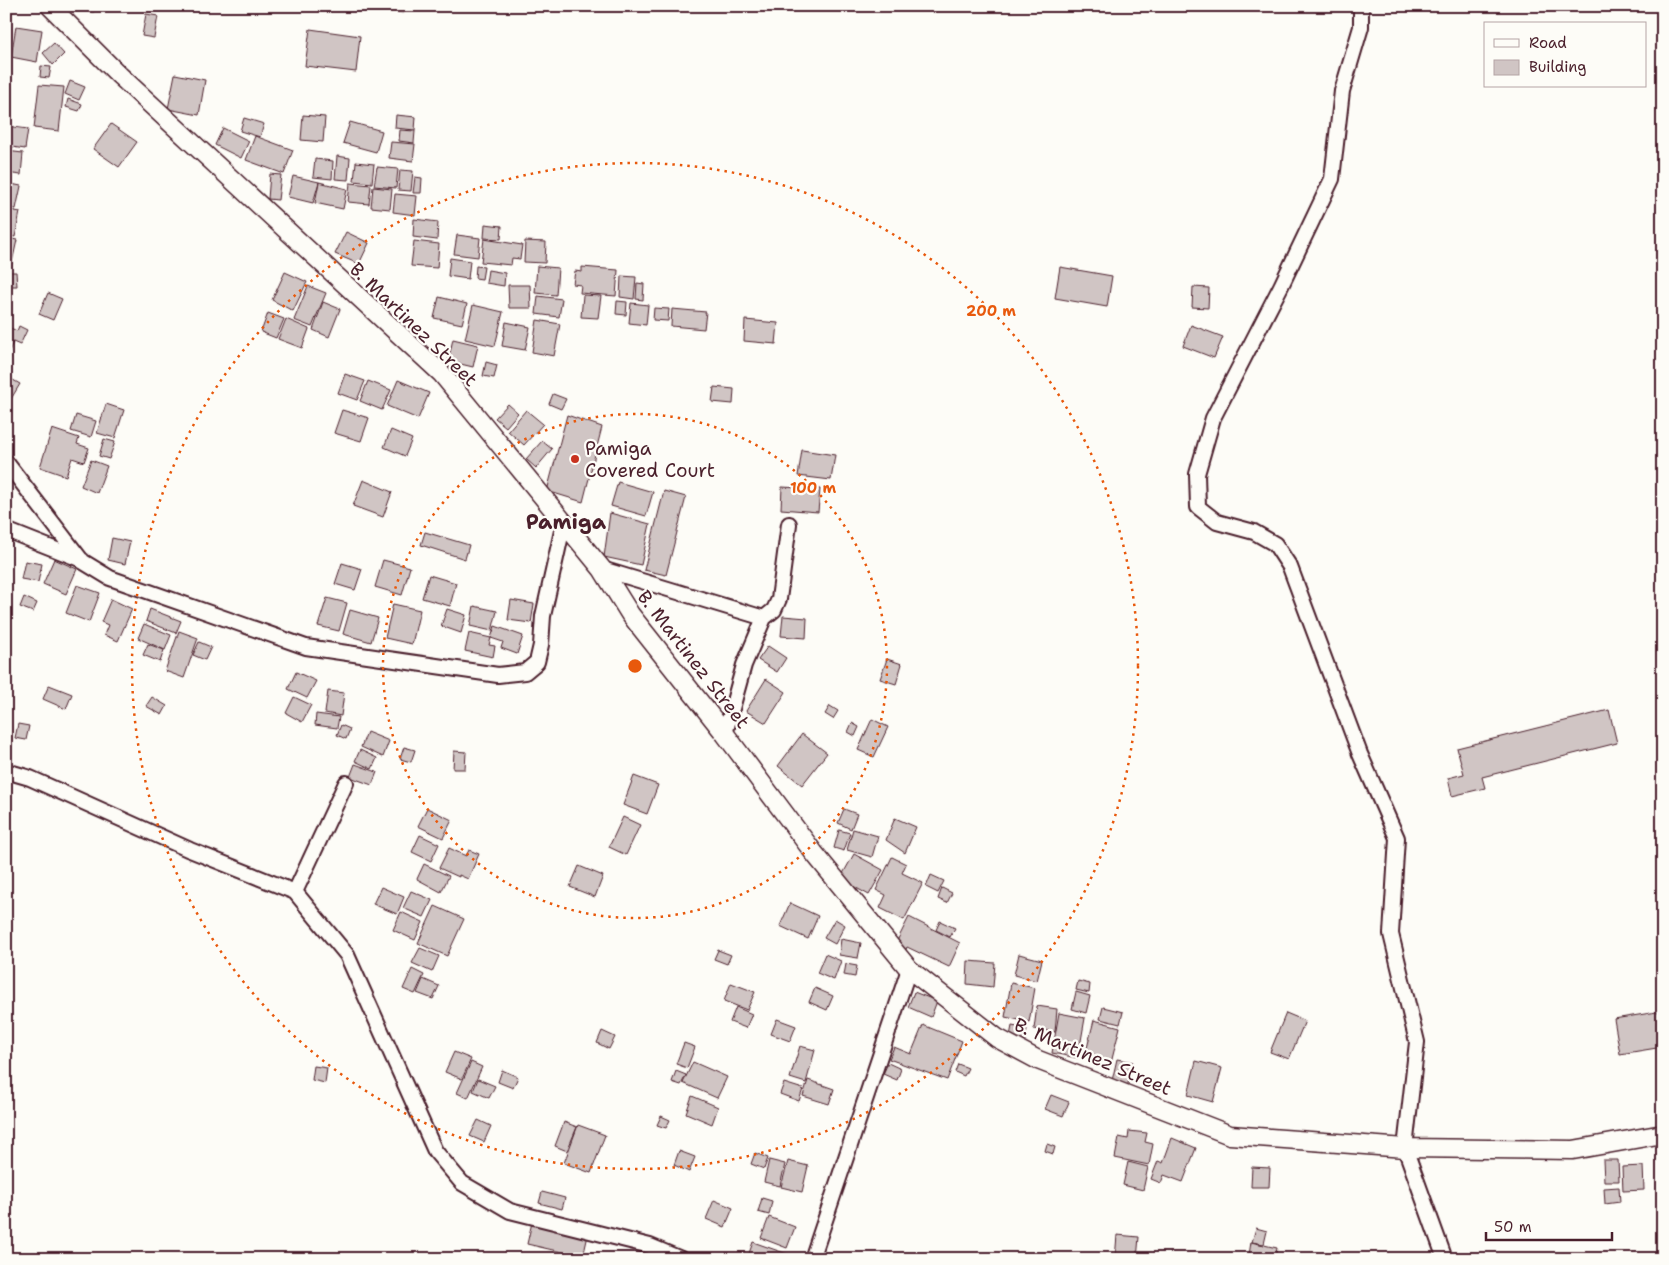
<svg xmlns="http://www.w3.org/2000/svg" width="1669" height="1265" viewBox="0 0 1669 1265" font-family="'Shantell Sans',sans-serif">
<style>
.building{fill:#d0c5c4;stroke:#4a1f2b}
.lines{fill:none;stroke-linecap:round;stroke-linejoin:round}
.minor-casing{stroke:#4a1f2b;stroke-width:18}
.tertiary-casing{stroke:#4a1f2b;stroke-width:21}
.minor{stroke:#fdfcf7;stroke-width:14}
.tertiary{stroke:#fdfcf7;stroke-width:18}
.ring{fill:none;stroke:#e8590c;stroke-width:2.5;stroke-dasharray:2.5 5}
.poi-dot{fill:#c8321e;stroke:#fdfcf7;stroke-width:2}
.labels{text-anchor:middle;stroke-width:4.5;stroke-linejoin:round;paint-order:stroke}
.street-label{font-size:19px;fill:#4a1f2b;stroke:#fdfcf7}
.poi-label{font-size:19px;fill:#4a1f2b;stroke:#fdfcf7;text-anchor:start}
.quarter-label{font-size:21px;font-weight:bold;fill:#4a1f2b;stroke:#fdfcf7}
.centre{fill:#e8590c;stroke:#fdfcf7;stroke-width:2.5}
.ring-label{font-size:15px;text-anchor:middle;font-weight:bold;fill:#e8590c;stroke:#fdfcf7;stroke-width:4.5;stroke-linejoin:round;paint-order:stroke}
</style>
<rect width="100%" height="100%" fill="#fdfcf7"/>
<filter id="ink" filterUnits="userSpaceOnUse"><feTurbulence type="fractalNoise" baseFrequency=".02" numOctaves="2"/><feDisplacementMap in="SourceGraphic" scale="10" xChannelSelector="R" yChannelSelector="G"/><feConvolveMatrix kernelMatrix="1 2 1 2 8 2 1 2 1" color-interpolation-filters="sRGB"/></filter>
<g filter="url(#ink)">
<path class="building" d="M71,6h23v6l-23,-2z
M386,6h43v5l-24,-4 -1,6 -18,-2z
M146,14l12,2 -4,22 -12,-2z
M16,26l26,4 -5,32 -26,-5z
M310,29l50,7 -4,36 -51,-6z
M54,43l10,11 -11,11 -10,-12z
M41,66l10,1 -2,11 -9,-1z
M175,74l30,6 -6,35 -31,-6z
M70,81l15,6 -6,13 -14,-6z
M39,85l25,2 -5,44 -25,-3z
M68,99l14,5 -3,7 -13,-4z
M303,115l22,2 -2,25 -22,-2z
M396,115l20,2 -1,13 -20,-2z
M244,118l20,6 -4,13 -20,-6z
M350,122l32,9 -6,21 -33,-9z
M111,124l26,18 -18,25 -26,-18z
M6,126l22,3 -3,20 -19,-3z
M223,128l26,13 -8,17 -26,-13z
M400,130l15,1 -1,12 -15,-2z
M255,136l38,14 -9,24 -38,-14z
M391,142l24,2 -2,17 -24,-3z
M6,151l17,2 -2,22 -15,-2z
M337,156l13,2 -2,22 -13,-1z
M315,159l18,2 -1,18 -19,-2z
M356,162l18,2 -2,19 -18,-2z
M377,167l21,2 -2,19 -22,-2z
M400,170l13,1 -2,20 -13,-1z
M270,174l11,1 -3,25 -10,-1z
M293,176l26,6 -6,21 -25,-6z
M415,177l7,1 -1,15h-8z
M319,182l28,7 -4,20 -28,-6z
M6,183l15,3 -5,23 -10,-2z
M350,183l21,2 -2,19 -21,-2z
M373,187l19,2 -2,20 -19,-2z
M395,194l22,2 -2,19 -22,-3z
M6,209l14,3 -5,25 -9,-2z
M414,219l24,3 -1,18 -24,-3z
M485,224l17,2 -1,13 -17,-1z
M346,232l23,11 -10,21 -24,-10z
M457,235l23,3 -2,19 -24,-3z
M6,238l11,2 -6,27 -5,-1z
M484,239l38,6 -2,14 -8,-1 -1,7 -30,-3z
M414,241l25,3 -2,24 -26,-2z
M525,241l21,1 -1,21 -21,-1z
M450,258l20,3 -2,18 -20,-3z
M476,266l8,1 -2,12 -7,-1z
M537,266l21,2 -2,27 -21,-2z
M582,267l36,3 -2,26 -36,-3 1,-8 -8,-1 2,-13 7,1z
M1060,267l52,9 -5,31 -52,-9z
M488,270l17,3 -1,13 -18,-3z
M6,272h10l1,14h-11z
M285,272l22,10 -14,29 -21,-11z
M621,276l15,1 -2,22 -14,-2z
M637,283l7,1 -1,16 -7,-1z
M508,285h22l1,23h-22z
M308,286l18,7 -14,34 -18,-7z
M1193,287l16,1 -1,20 -16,-1z
M48,293l14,6 -9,21 -14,-6z
M583,295l18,1 -3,22 -17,-1z
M538,296l24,3 -3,18 -23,-3z
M439,297l28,7 -5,20 -28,-6z
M617,301l10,1 -1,13 -10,-1z
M323,302l17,7 -11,28 -16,-7z
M631,303l17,2 -2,20 -17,-2z
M473,305l30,7 -8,34 -30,-7z
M654,308l15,1 -1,12 -15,-1z
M672,309l34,3 -2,17 -33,-3z
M268,313l16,6 -8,19 -15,-6z
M286,319l23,10 -7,19 -24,-9z
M537,320l23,4 -6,32 -22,-4z
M745,320l33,3 -2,21 -32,-3z
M506,322l24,5 -5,23 -23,-4z
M1191,325l32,12 -9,21 -31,-12z
M6,326l11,5 2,-5 8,4 -7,15 -7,-3 -5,12 -2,-1z
M453,339l25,6 -5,22 -25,-6z
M6,355l5,2 -5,10z
M486,362l11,3 -3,13 -11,-2z
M345,374l20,7 -8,19 -19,-7z
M6,376l14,8 -14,23z
M398,380l31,13 -11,26 -31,-13z
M368,381l23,9 -9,20 -22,-9z
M714,387l20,2 -1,15 -21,-2z
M553,394l13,5 -5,10 -12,-5z
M106,404l18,6 -9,28 -18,-5z
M508,404l10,9 -12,14 -11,-9z
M342,410l27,8 -8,23 -27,-8z
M526,410l17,14 -19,21 -16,-14z
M76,415l20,6 -5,16 -20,-6z
M567,415l35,12 -19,75 -36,-11z
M52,429l27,9 -2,6 12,4 -5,14 -12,-4 -6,18 -26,-9z
M391,430l21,9 -7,17 -21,-9z
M104,439l11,3 -6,17 -10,-3z
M542,441l10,8 -16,19 -10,-9z
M802,450l33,5 -4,25 -33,-4z
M91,460l16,6 -10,27 -16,-7z
M363,480l29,12 -9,25 -30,-11z
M618,482l35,10 -7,24 -35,-10z
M782,487l38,2 -2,23 -37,-3z
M664,491l22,6 -20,78 -22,-5z
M610,513l40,11 -9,41 -37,-8z
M425,532l44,13 -4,14 -44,-14z
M112,538l18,4 -5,22 -17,-4z
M54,559l23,10 -11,25 -23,-10z
M383,560l27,7 -8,28 -27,-8z
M25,561l17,3 -4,18 -17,-3z
M342,563l20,6 -7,21 -20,-6z
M429,575l27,8 -6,23 -28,-8z
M77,585l23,8 -11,29 -23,-9z
M24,597l13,6 -4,9 -13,-5z
M327,598l20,5 -8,28 -21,-5z
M111,599l21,10 -14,32 -14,-6 4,-10 -7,-3z
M511,600l23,4 -3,19 -23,-3z
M393,604l27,6 -8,34 -27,-6z
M474,606l23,5 -5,20 -22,-5z
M150,609l31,12 -5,12 -30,-12z
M447,609l19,6 -5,18 -20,-7z
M350,610l28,8 -7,24 -28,-8z
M783,616l24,2 -1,20 -25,-2z
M144,624l27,11 -6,15 -27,-12z
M495,626l28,10 -6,18 -16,-6 2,-6 -12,-4z
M179,631l19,7 -14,40 -19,-7z
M469,633l22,5 -2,7 6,1 -2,11 -28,-6z
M199,642l12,5 -6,13 -12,-5z
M148,644l16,6 -4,12 -17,-7z
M768,646l18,12 -9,14 -19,-12z
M887,659l15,5 -6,20 -16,-5z
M296,672l20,9 -9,17 -19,-9z
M766,679l20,13 -20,31 -20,-12z
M49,685l23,9 -6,15 -23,-10z
M328,691l16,2 -3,23 -16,-3z
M152,697l15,9 -5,9 -16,-9z
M294,697l17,8 -9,17 -16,-9z
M830,706l8,5 -5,8 -8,-5z
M1609,710l8,33 -135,34 3,11 -33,8 -4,-18 16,-4 -7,-26z
M316,714l23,3 -2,11 -22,-3z
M872,719l16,8 -14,30 -16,-7z
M852,723l7,4 -4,9 -7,-4z
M18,724l11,2 -3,14 -11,-2z
M341,725l9,4 -4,10 -9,-4z
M367,732l22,9 -6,16 -22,-10z
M802,734l25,19 -25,32 -24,-19z
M404,747l11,3 -4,12 -11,-3z
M360,750l17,8 -5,11 -17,-8z
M454,751l12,1 -1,17h-12z
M355,764l22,8 -5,13 -22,-8z
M634,776l24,9 -11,29 -24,-9z
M427,808l25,12 -9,18 -25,-12z
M844,809l13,5 -6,15 -13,-6z
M623,817l17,8 -14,30 -17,-8z
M895,818l21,9 -11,26 -19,-13z
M853,829l25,7 -6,21 -25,-7z
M839,830l11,3 -6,18 -10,-3z
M420,835l19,9 -8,17 -19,-9z
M449,848l17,8 3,-6 10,4 -11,25 -9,-4v2l-20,-9z
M854,854l29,16 -14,25 -29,-16z
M892,857l14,7 -4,9 21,10 -19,37 -24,-12 6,-13 -10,-5z
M424,864l25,12 -8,16 -24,-13z
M579,866l24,10 -8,21 -25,-10z
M931,875l13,6 -6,12 -12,-6z
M381,887l23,10 -7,17 -24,-10z
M942,888l10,5 -5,10 -9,-4z
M411,891l21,9 -8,17 -21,-9z
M790,903l28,13 -10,23 -28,-13z
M435,906l29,13 -17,37 -29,-13z
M401,912l22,10 -8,18 -22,-10z
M909,917l51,26 -11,24 -42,-20 -3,7 -11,-5z
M835,919l10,6 -10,19 -11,-6z
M940,921l15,7 -5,9 -14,-7z
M841,939l20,4 -3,15 -19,-3z
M420,948l19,8 -7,16 -20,-9z
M718,950l13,5 -4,9 -13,-5z
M825,954l16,7 -7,19 -17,-7z
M1019,954l23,6 -5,21 -23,-6z
M968,961l27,2 -2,24 -26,-3z
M846,964l11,2 -2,11 -11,-2z
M412,969l12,6 -9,19 -12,-5z
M423,979l16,7 -6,13 -16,-6z
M1078,981l12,3 -1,9 -13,-3z
M731,983l24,9 -8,18 -23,-9z
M1011,983l24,5 -6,34 -24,-5z
M815,988l18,8 -6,14 -18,-8z
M914,992l23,9 -6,16 -23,-10z
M1076,992l14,4 -4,17 -14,-4z
M1037,1006l20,3 -2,23 -21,-3z
M736,1007l16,7 -6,14 -16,-6z
M1103,1007l20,5 -3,12 -20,-5z
M1663,1011v36l-43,7 -6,-35z
M1059,1013l26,5 -7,40 -26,-5z
M1286,1013l19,8 -16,38 -19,-7z
M777,1019l19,7 -6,15 -19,-7z
M1094,1020l26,7 -9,36 -26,-7z
M923,1025l39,16 -15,39 -58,-21 5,-12 17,7z
M1012,1026l15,3 -3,15 -15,-3z
M602,1031l13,6 -6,12 -12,-6z
M684,1043l11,4 -8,21 -11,-4z
M800,1046l15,4 -9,33 -16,-5z
M454,1052l17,7 -9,20 -17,-7z
M1117,1059l16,3 -6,26 -16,-3z
M1196,1061l26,7 -9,34 -25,-7z
M471,1062l11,5 -14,31 -11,-5z
M693,1062l34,15 -10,21 -34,-15z
M888,1063l13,6 -4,11 -14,-6z
M958,1064l10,4 -4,8 -9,-4z
M314,1066l13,2 -2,15 -13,-3z
M502,1070l16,7 -5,11 -15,-6z
M676,1071l10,4 -5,10 -9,-3z
M478,1079l17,7 -6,12 -16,-7z
M808,1080l26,9 -5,15 -26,-8z
M784,1083l19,6 -4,12 -19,-7z
M1051,1095l18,7 -6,14 -18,-7z
M692,1096l26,11 -6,17 -26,-11z
M661,1116l9,4 -4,8 -9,-3z
M478,1120l13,6 -7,16 -14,-6z
M564,1122l13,5 -10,24 -12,-5z
M578,1125l27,10 -14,38 -27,-10z
M1129,1131l18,2 -2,9 8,2 -4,21 -34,-7 4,-21 9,2z
M1172,1138l24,10 -13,34 -19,-7 -3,8 -10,-4 7,-18 5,2z
M1047,1144l8,3 -2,7 -8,-3z
M679,1151l16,6 -6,15 -15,-7z
M755,1153l13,5 -4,11 -13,-5z
M769,1160l16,4 -5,22 -16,-4z
M1603,1160h15l1,21h-15z
M788,1161l20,5 -6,26 -21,-5z
M1128,1162l20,5 -5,23 -20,-5z
M1643,1166l1,24 -21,1 -1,-24z
M1252,1167l18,1 -1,19h-18z
M1619,1187l1,15 -15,2 -1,-16z
M542,1192l23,6 -3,11 -23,-6z
M762,1198l10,3 -3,14 -11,-3z
M714,1200l19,8 -8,19 -19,-8z
M769,1217l26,10 -8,21 -26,-10z
M533,1218l56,13 -6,26 -56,-13z
M1256,1228l11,3 -3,13 -12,-2z
M1117,1235l22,2 -2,22h-22z
M753,1242l37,13 -1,4h-42z
M1251,1242l26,6 -2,11 -26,-4z"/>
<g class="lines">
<g class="minor-casing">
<path id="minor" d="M1361,6v21l-19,64 -10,88 -51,107 -68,132 -16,56 1,33 19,15 37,10 21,12 15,23 70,187 37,84 -6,96 26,108 -12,106 40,111
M6,462l76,99 28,17 196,69 192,28 27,-3 12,-10 4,-17 2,-29 21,-94
M6,530l76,30
M602,569l162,49 -20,47 -19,69
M764,618l10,-8 5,-11 10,-75
M6,771l24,7 160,72 105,42 52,63 88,196 27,32 48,28 140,35 31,13
M295,892l51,-109
M812,1259l97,-290"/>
</g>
<g class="tertiary-casing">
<path id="tertiary" d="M50,6l69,69 323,299 160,195 28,45 95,120 89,119 95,116 88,69 41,22 192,75 175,13 168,2 90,-16"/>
</g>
<use href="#minor" class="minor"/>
<use href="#tertiary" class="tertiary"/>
</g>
</g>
<g class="ring">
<circle cx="635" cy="666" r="252"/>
<circle cx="635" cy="666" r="503"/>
</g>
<circle class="poi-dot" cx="575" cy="459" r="5"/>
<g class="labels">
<g class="street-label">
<text transform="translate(414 324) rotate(44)" y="7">B. Martinez Street</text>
<text transform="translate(694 659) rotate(52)" y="7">B. Martinez Street</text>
<text transform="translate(1093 1056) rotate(23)" y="7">B. Martinez Street</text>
</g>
<g class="poi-label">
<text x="585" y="455">Pamiga<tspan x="585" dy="22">Covered Court</tspan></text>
</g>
<g class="quarter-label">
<text x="566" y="529">Pamiga</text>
</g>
</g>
<circle cx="635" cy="666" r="8" class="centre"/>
<g class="ring-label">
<text x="991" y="316">200 m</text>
<text x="813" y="493">100 m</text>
</g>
<rect width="1669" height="1265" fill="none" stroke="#fdfcf7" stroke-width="25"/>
<rect x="12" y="12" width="1644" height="1240" fill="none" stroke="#4a1f2b" stroke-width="2" filter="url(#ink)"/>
<rect x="1484" y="22" width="162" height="65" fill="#fdfcf7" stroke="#b5a4a5"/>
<rect x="1494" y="39" width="25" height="8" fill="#fdfcf7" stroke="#b5a4a5"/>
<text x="1529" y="48" font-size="15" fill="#4a1f2b">Road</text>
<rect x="1494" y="60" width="25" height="15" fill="#d0c5c4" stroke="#b5a4a5"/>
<text x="1529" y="72" font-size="15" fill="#4a1f2b">Building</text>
<path d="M1486 1232v8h126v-8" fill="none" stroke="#4a1f2b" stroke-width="2.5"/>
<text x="1494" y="1232" font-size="15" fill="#4a1f2b" stroke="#fdfcf7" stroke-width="4" paint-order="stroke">50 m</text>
</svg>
